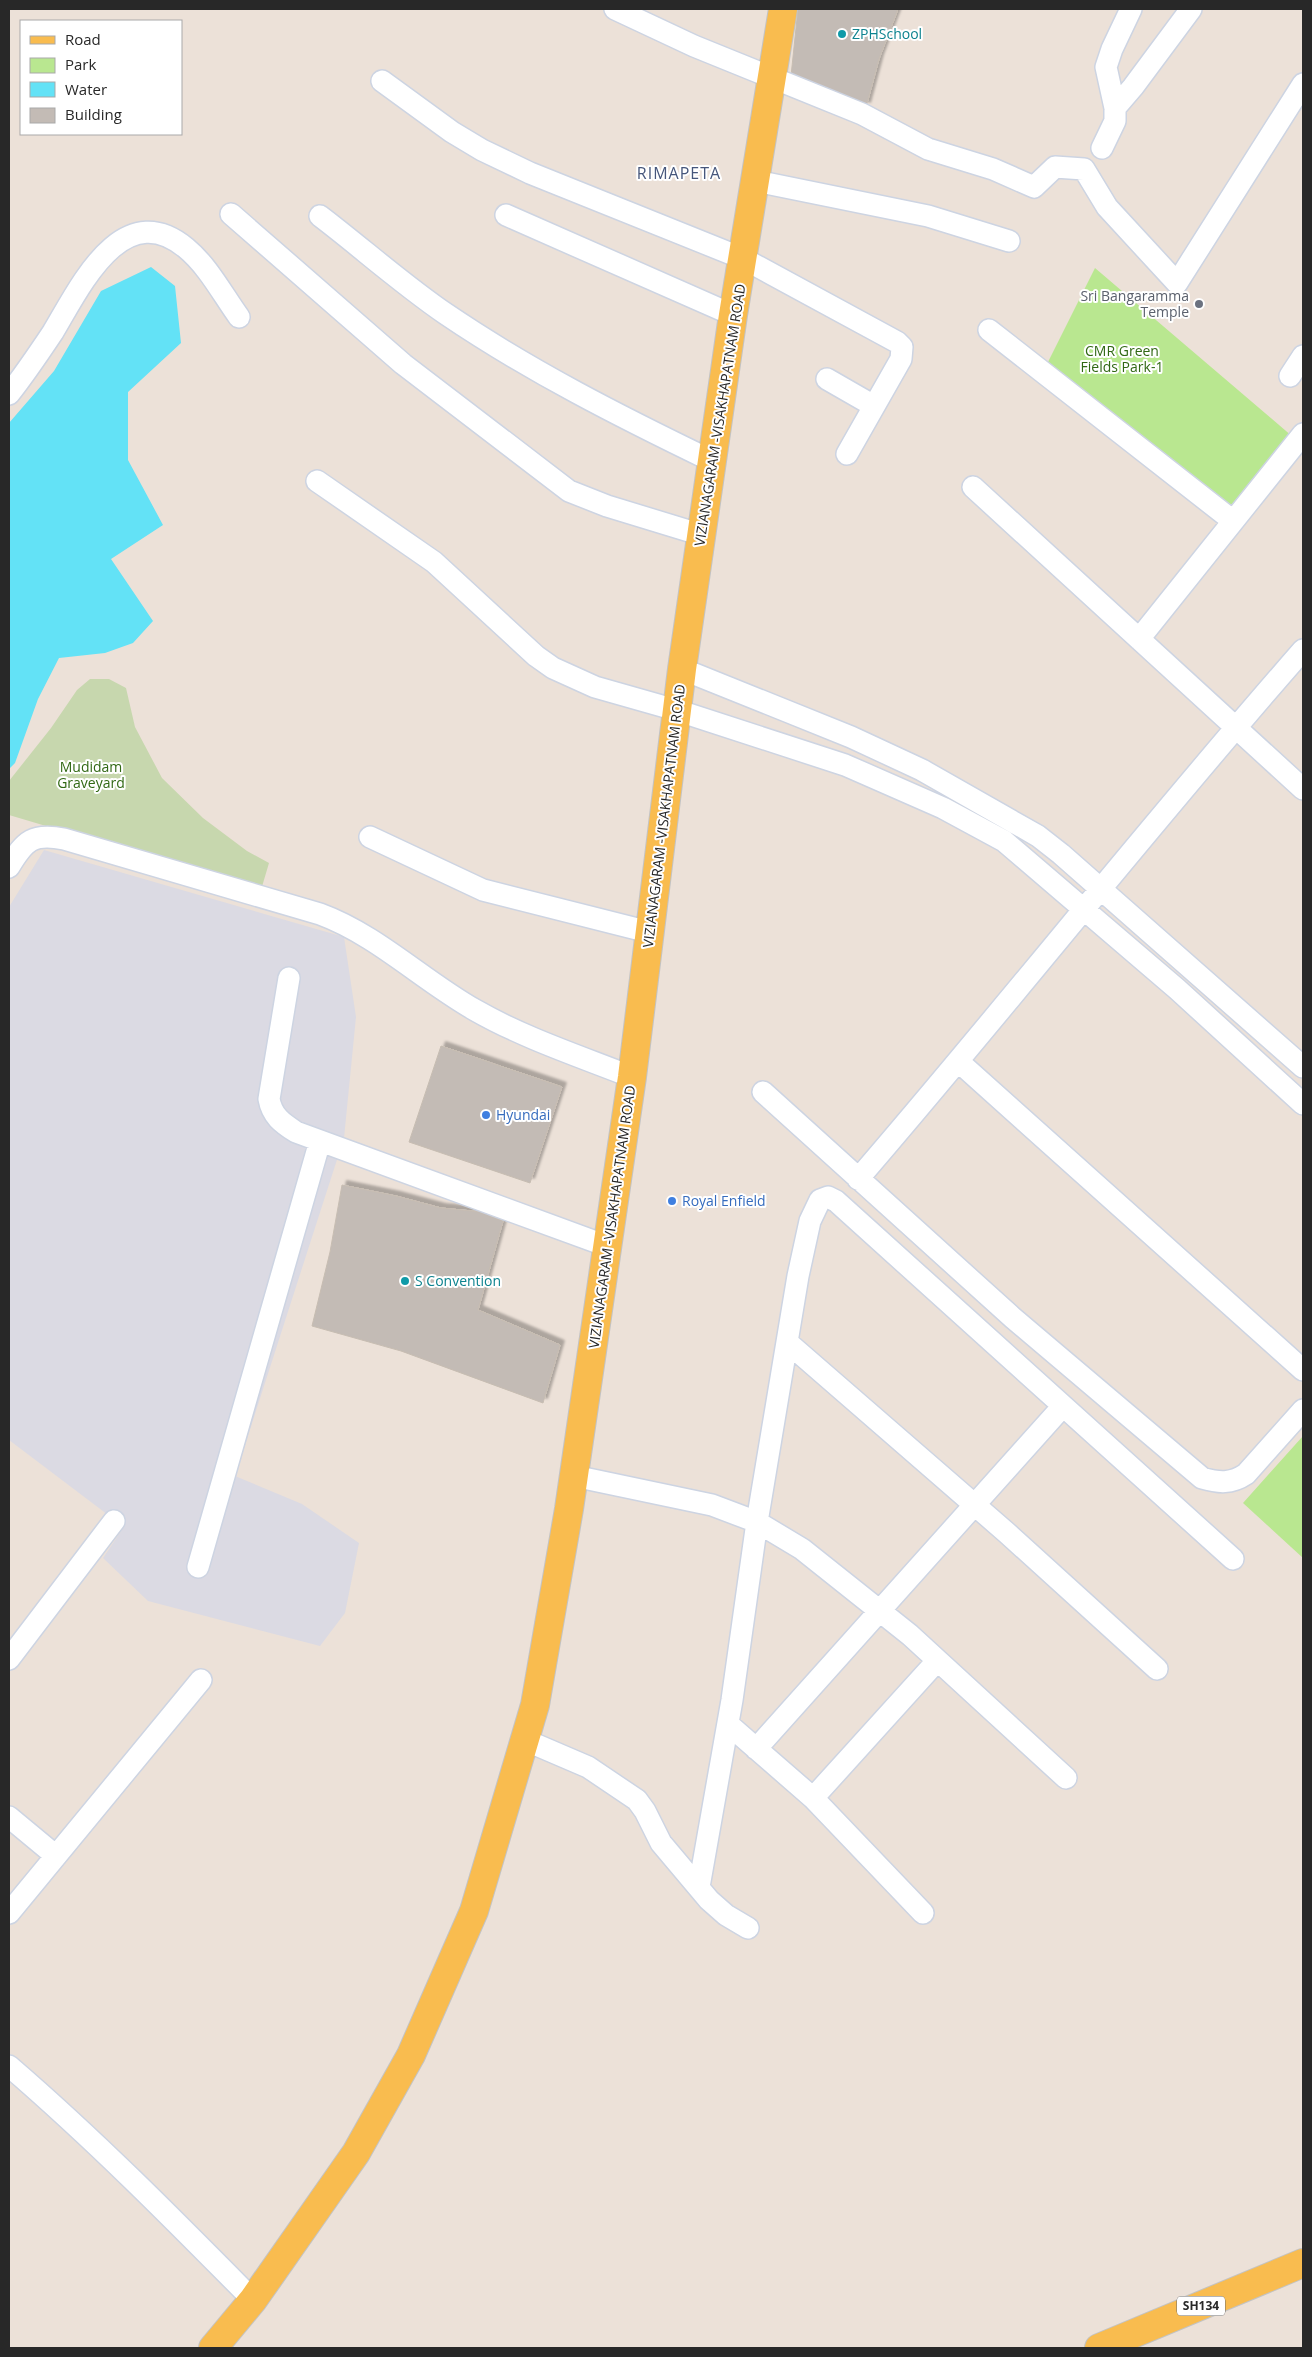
<svg xmlns="http://www.w3.org/2000/svg" width="1312" height="2357" viewBox="0 0 1312 2357" font-family="'Open Sans',sans-serif">
<style>
.industrial{fill:#dbdae3}
.green{fill:#b9e790}
.cemetery{fill:#c7d7ae}
.water{fill:#63e2f6}
.building{fill:#c3bbb5;stroke:#c7bdb2;filter:url(#shadow)}
.lines{fill:none;stroke-linecap:round;stroke-linejoin:round}
.minor-casing{stroke:#cdd4e2;stroke-width:24}
.major-casing{stroke:#c3c3c3;stroke-width:30}
.minor{stroke:#fff;stroke-width:21}
.major{stroke:#f9bc4f;stroke-width:28}
.culture-dot{fill:#0f9aa8;stroke:#fff;stroke-width:2}
.worship-dot{fill:#6b7280;stroke:#fff;stroke-width:2}
.shop-dot{fill:#3f7fe0;stroke:#fff;stroke-width:2}
.labels{text-anchor:middle;stroke-width:4;stroke-linejoin:round;paint-order:stroke}
.shield{fill:#fff;stroke:#686868;stroke-width:1}
.shield-label{font-size:12px;font-weight:bold;fill:#282828}
.culture-label{font-size:14px;fill:#0d838f;stroke:#fff;text-anchor:start}
.worship-label{font-size:14px;fill:#5b616d;stroke:#fff;text-anchor:end}
.park-label{font-size:14px;fill:#316814;stroke:#fff}
.street-label{font-size:14px;fill:#282828;stroke:#fff}
.shop-label{font-size:14px;fill:#366cbe;stroke:#fff;text-anchor:start}
.quarter-label{font-size:16px;letter-spacing:1px;fill:#46567b;stroke:#fff}
</style>
<defs>
<filter id="shadow"><feDropShadow dx="4.5" dy="-4.5" stdDeviation="1" flood-color="#0004"/></filter>
</defs>
<rect width="100%" height="100%" fill="#ece1d8"/>
<path class="industrial" d="M44,850l300,87 12,80 -12,121 -109,338 67,28 57,39 -14,70 -25,33 -172,-45 -45,-43 21,-31 -115,-87v-533z"/>
<path class="green" d="M1095,268l198,169 -62,77 -184,-150z
M1303,1436v122l-60,-55z"/>
<path class="cemetery" d="M90,679h19l17,9 9,39 27,51 41,40 44,33 22,12 -8,27 -252,-75v-34l42,-53 26,-38z"/>
<path class="water" d="M151,267l24,19 6,57 -53,49v68l35,65 -52,34 42,62 -20,22 -28,10 -46,5 -21,41 -23,64 -6,6v-346l45,-52 47,-80z"/>
<path class="building" d="M798,9h100l-19,50 -13,48 -75,-31z
M441,1046l121,41 -32,96 -121,-41z
M342,1185l54,11 45,12 41,4 21,9 -25,89 82,35 -17,58 -142,-52 -89,-25 18,-74z"/>
<g class="lines">
<g class="minor-casing">
<path id="minor" d="M615,9l79,37 168,68 66,35 65,20 41,18 21,-20 29,2 23,38 70,76 126,-199
M382,81l70,51 30,18 48,23 214,86 153,83 5,5 -1,12 -54,95
M1115,108l18,-21 58,-78
M1102,148l13,-27v-13l-9,-41 6,-18 19,-40
M756,181l172,35 81,25
M231,214l172,150 166,127 38,15 95,29
M506,215l227,100
M320,216c42,32 82,68 126,98 84,57 175,103 266,147
M989,330l244,191
M1290,376l13,-20
M827,379l47,27
M9,394c16,-20 30,-41 44,-62 26,-43 69,-137 133,-84 22,18 37,47 53,69
M317,481l117,81 102,94 17,12 42,19 81,23 169,55 98,43 61,33 173,148 126,115
M973,487l330,302
M1139,639l164,-205
M682,669l169,68 71,33 116,66 23,18 242,213
M370,837l113,53 166,42
M9,867c16,-27 24,-34 55,-28l256,75c57,21 102,66 155,96 49,28 104,46 157,67
M289,978l-20,121c3,17 13,24 27,33l311,114
M959,1062l344,308
M763,1092l250,226 189,160c17,5 29,6 44,-4l57,-64
M858,1179c151,-175 293,-356 445,-529
M787,1342l220,191 150,136
M574,1476l138,29 45,17 45,27 108,86 156,143
M198,1567l122,-426
M9,1659l105,-138
M728,1724l85,74 110,115
M525,1740l63,27 49,33 8,11 16,32 48,57 17,15 22,13
M756,1749l307,-343
M813,1798l124,-137
M9,1817l47,39
M699,1887l33,-187 25,-178 41,-246 12,-55 10,-21 8,-3 8,4 397,358
M9,1913l192,-233
M9,2066c86,74 164,153 244,234"/>
</g>
<g class="major-casing">
<path id="major" d="M213,2348l40,-48 103,-147 55,-98 63,-144 61,-206 34,-196 63,-432 50,-408 51,-354 50,-306
M1099,2348l204,-85"/>
</g>
<use href="#minor" class="minor"/>
<use href="#major" class="major"/>
</g>
<g class="culture-dot">
<circle cx="842" cy="34" r="5"/>
<circle cx="405" cy="1281" r="5"/>
</g>
<circle class="worship-dot" cx="1199" cy="304" r="5"/>
<g class="shop-dot">
<circle cx="486" cy="1115" r="5"/>
<circle cx="672" cy="1201" r="5"/>
</g>
<g class="labels">
<rect class="shield" x="1177" y="2296.5" width="48" height="19" rx="4"/>
<g class="shield-label">
<text x="1201" y="2310">SH134</text>
</g>
<g class="culture-label">
<text x="852" y="39">ZPHSchool</text>
<text x="415" y="1286">S Convention</text>
</g>
<g class="worship-label">
<text x="1189" y="301">Sri Bangaramma<tspan x="1189" dy="16">Temple</tspan></text>
</g>
<g class="park-label">
<text x="1122" y="356">CMR Green<tspan x="1122" dy="16">Fields Park-1</tspan></text>
<text x="91" y="772">Mudidam<tspan x="91" dy="16">Graveyard</tspan></text>
</g>
<g class="street-label">
<text transform="translate(720 415) rotate(-81)" y="5">VIZIANAGARAM -VISAKHAPATNAM ROAD</text>
<text transform="translate(664 816) rotate(-83)" y="5">VIZIANAGARAM -VISAKHAPATNAM ROAD</text>
<text transform="translate(612 1217) rotate(-82)" y="5">VIZIANAGARAM -VISAKHAPATNAM ROAD</text>
</g>
<g class="shop-label">
<text x="496" y="1120">Hyundai</text>
<text x="682" y="1206">Royal Enfield</text>
</g>
<g class="quarter-label">
<text x="679" y="179">RIMAPETA</text>
</g>
</g>
<rect width="1312" height="2357" fill="none" stroke="#282828" stroke-width="20"/>
<rect x="20" y="20" width="162" height="115" fill="#ffffff" stroke="#a9a9a9"/>
<rect x="30" y="36" width="25" height="8" fill="#f9bc4f" stroke="#a9a9a9"/>
<text x="65" y="45" font-size="15" fill="#282828">Road</text>
<rect x="30" y="58" width="25" height="15" fill="#b9e790" stroke="#a9a9a9"/>
<text x="65" y="70" font-size="15" fill="#282828">Park</text>
<rect x="30" y="82" width="25" height="15" fill="#63e2f6" stroke="#a9a9a9"/>
<text x="65" y="95" font-size="15" fill="#282828">Water</text>
<rect x="30" y="108" width="25" height="15" fill="#c3bbb5" stroke="#a9a9a9"/>
<text x="65" y="120" font-size="15" fill="#282828">Building</text>
</svg>
